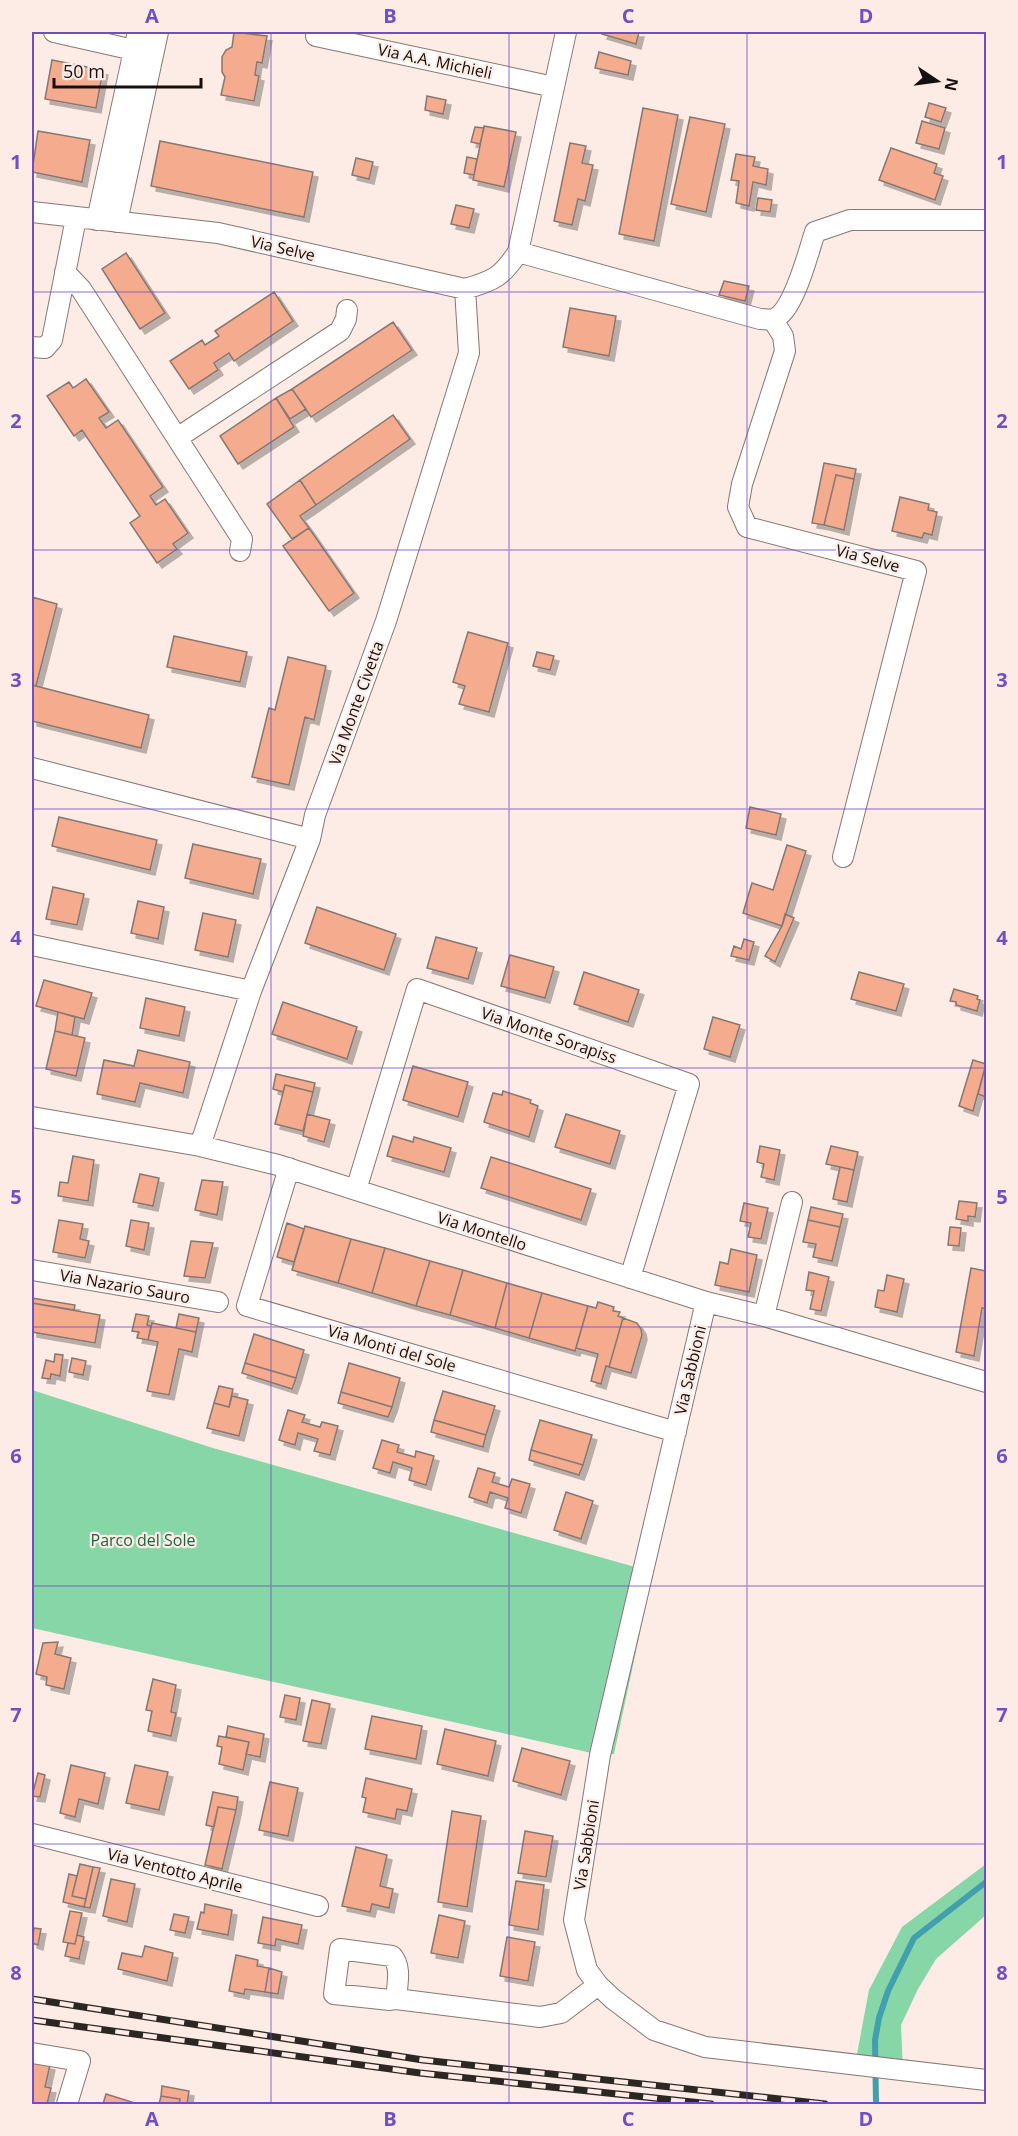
<svg xmlns="http://www.w3.org/2000/svg" width="1018" height="2136" viewBox="0 0 1018 2136" font-family="'Open Sans',sans-serif">
<style>
.green{fill:#86d6a8}
.lines{fill:none;stroke-linecap:round;stroke-linejoin:round}
.stream{stroke:#429fae;stroke-width:6}
.building{fill:#f4ab8e;stroke:#867772;stroke-width:1.5;filter:url(#shadow)}
.minor-casing{stroke:#867872;stroke-width:22}
.minor{stroke:#fff;stroke-width:20}
.rail-casing{stroke:#2d2724;stroke-width:7}
.rail{stroke:#fdece5;stroke-width:4.5;stroke-dasharray:14;stroke-linecap:butt}
.grid{fill:none;stroke:#704ec7;stroke-width:1.5;stroke-opacity:0.55}
.labels{text-anchor:middle;stroke-width:4.5;stroke-linejoin:round;paint-order:stroke}
.street-label{font-size:16px;fill:#15100e;stroke:#fdece5}
.park-label{font-size:16px;fill:#1e6441;stroke:#fdece5}
.neatline{fill:none;stroke:#704ec7;stroke-width:2}
.grid-label{font-size:20px;text-anchor:middle;font-weight:bold;fill:#704ec7}
</style>
<defs>
<filter id="shadow"><feDropShadow dx="5" dy="5" stdDeviation="0" flood-color="#0004"/></filter>
</defs>
<rect width="100%" height="100%" fill="#fdece5"/>
<path class="green" d="M32,1390l181,58 440,124 -39,182h-18l-564,-126z
M986,1864v51l-50,44 -18,30 -17,36 2,47 -44,-5 -2,-13 12,-64 33,-63z"/>
<g class="lines">
<path class="stream" d="M876,2104l-1,-64 4,-22 9,-27 26,-53 72,-56"/>
</g>
<path class="building" d="M234,32l33,4 -5,27 -5,-1 -2,13 4,1 -5,25 -33,-6 4,-18 -3,-5v-15l4,-7 6,-3z
M603,32h36l-3,12 -34,-10z
M599,52l32,9 -3,14 -33,-7z
M52,60l51,10 -7,38 -51,-9z
M427,96l19,4 -3,14 -18,-4z
M929,103l17,5 -5,14 -16,-5z
M643,108l35,7 -24,126 -35,-7z
M690,117l35,7 -19,88 -35,-8z
M922,121l23,7 -6,21 -23,-6z
M484,126l32,6 -12,55 -31,-7z
M475,127l9,1 -4,16 -9,-2z
M38,131l52,9 -8,42 -50,-10z
M160,141l153,31 -9,45 -153,-31z
M570,143l16,3 -4,17 11,2 -8,36 -7,-2 -6,26 -18,-4z
M891,148l46,16 -3,9 9,3 -8,24 -56,-20z
M736,154l19,3 -2,9 15,3 -2,16 -13,-3 -4,24 -13,-3 3,-22 -8,-1z
M467,157l10,2 -3,16 -10,-2z
M356,158l17,4 -4,17 -17,-4z
M758,198l14,2 -2,12 -14,-2z
M456,205l18,4 -5,19 -18,-4z
M126,253l39,60 -25,16 -38,-60z
M724,281l25,5 -4,15 -26,-6z
M274,292l19,29 -59,40 -5,-8 -15,10 4,7 -29,19 -19,-28 32,-21 3,5 14,-9 -4,-5z
M570,308l46,8 -7,40 -46,-9z
M393,322l19,28 -101,67 -19,-28z
M86,379l23,33 -10,6 7,10 12,-8 45,67 -13,9 6,9 9,-6 23,34 -15,11 4,5 -20,14 -27,-40 10,-7 -58,-86 -8,6 -27,-40 22,-14 4,6z
M292,389l14,20 -16,10 -14,-21z
M276,398l18,29 -56,37 -18,-28z
M393,415l17,24 -94,66 -16,-25z
M824,463l32,6 -2,10 -18,-4 -12,50 -12,-2z
M836,475l18,4 -10,51 -20,-5z
M300,480l16,25 -16,11 9,12 -17,11 -25,-35z
M900,497l29,7 -1,6 9,2 -5,23 -8,-2 -2,5 -30,-7z
M309,528l45,65 -25,18 -46,-65z
M32,597l25,7 -21,82 -4,-1z
M468,632l40,11 -19,69 -30,-8 6,-18 -12,-4z
M174,636l73,16 -7,30 -73,-15z
M537,652l17,4 -4,14 -17,-4z
M288,657l38,9 -12,54 -9,-3 -16,68 -37,-8 17,-69 6,2z
M32,685l117,30 -8,33 -109,-27z
M750,807l31,7 -5,21 -30,-7z
M59,817l98,23 -7,30 -98,-24z
M193,844l68,15 -8,35 -68,-16z
M787,845l19,6 -24,75 -39,-13 9,-30 21,7z
M53,887l31,7 -7,31 -31,-6z
M138,901l26,6 -6,32 -27,-6z
M317,907l79,27 -12,36 -79,-27z
M203,913l33,7 -8,37 -33,-7z
M785,914l9,4 -19,44 -10,-6 17,-30z
M436,937l41,11 -9,31 -41,-11z
M744,939l10,3 -5,18 -18,-4 3,-10 7,3z
M510,955l44,12 -9,31 -44,-12z
M584,972l55,18 -11,32 -54,-18z
M859,972l45,12 -8,27 -45,-12z
M44,980l48,13 -8,26 -48,-13z
M954,989l24,7 -1,3 3,1 -3,11 -21,-6v-3l-6,-1z
M146,998l39,9 -6,29 -39,-8z
M283,1002l74,25 -10,32 -75,-25z
M58,1012l17,5 -3,18 -17,-4z
M713,1017l27,8 -10,32 -26,-8z
M55,1031l30,7 -9,38 -30,-7z
M138,1050l52,12 -7,31 -43,-10 -5,19 -38,-8 7,-34 30,6z
M973,1060l13,4 -13,47 -14,-5z
M986,1064v33l-8,-3z
M413,1066l55,16 -10,35 -55,-17z
M276,1074l39,9 -2,9 -28,-7 -2,7 -10,-3z
M285,1085l28,7 -10,39 -28,-7z
M503,1091l28,9 -1,3 8,3 -9,31 -45,-15 9,-29 9,2z
M307,1114l23,6 -6,22 -21,-6z
M566,1114l54,17 -10,33 -55,-17z
M393,1136l20,6 1,-5 37,11 -7,24 -57,-16z
M760,1146l20,4 -6,30 -13,-3 3,-13 -7,-2z
M831,1146l27,6 -4,18 -28,-6z
M73,1156l21,4 -6,41 -30,-5 2,-14 8,1z
M491,1157l100,32 -10,31 -100,-32z
M840,1167l14,3 -7,32 -14,-3z
M140,1174l19,4 -6,28 -20,-4z
M202,1180l21,2 -6,33 -22,-5z
M959,1201l18,2 -2,14 -7,-1v5l-12,-2z
M744,1203l24,5 -7,31 -13,-2 3,-14 -11,-2z
M811,1207l32,7 -3,13 -32,-7z
M59,1220l24,4 -3,15 9,2 -4,17 -32,-6z
M131,1220l18,3 -5,27 -18,-4z
M808,1220l32,7 -8,34 -19,-4 3,-13 -13,-2z
M287,1223l17,6 -10,33 -17,-5z
M305,1226l46,13 -13,44 -46,-13z
M950,1227l11,1 -2,18 -11,-1z
M351,1239l34,9 -13,45 -34,-10z
M191,1241l22,2 -8,35 -21,-2z
M385,1248l45,13 -14,45 -44,-13z
M731,1249l26,6 -8,37 -34,-7 5,-23 8,2z
M430,1261l33,9 -13,45 -34,-9z
M971,1268l15,3v38l-4,-1 -8,48 -18,-4z
M463,1270l44,13 -12,45 -45,-13z
M809,1272l20,5 -8,34 -11,-2 4,-18 -8,-1z
M887,1275l17,4 -7,33 -22,-5 3,-17 6,1z
M507,1283l35,10 -13,45 -34,-10z
M542,1293l46,13 -13,45 -46,-13z
M32,1298l43,7 -1,5 -42,-7z
M598,1302l16,5 -1,4 7,1 -2,4 5,2 -14,49 -3,-1 -5,18 -10,-3 7,-27 -22,-6 12,-42 8,2z
M32,1303l68,12 -5,28 -63,-11z
M136,1314l13,2 -2,9 4,1 -3,14 -11,-2 2,-6 -7,-1z
M179,1314l20,4 -3,14 -20,-4z
M623,1318l14,5 4,6 1,6 -11,38 -22,-6z
M152,1323l44,9 -4,20 -13,-3 -10,46 -22,-4 11,-49 -10,-2z
M254,1334l50,16 -8,28 -51,-15z
M55,1354l8,1 -3,21 -9,-2 -1,5 -8,-1 4,-18 8,2z
M72,1358l14,3 -3,14 -14,-3z
M245,1363l51,15 -4,11 -50,-16z
M349,1363l51,15 -8,29 -51,-15z
M219,1386l14,3 -4,18 -15,-4z
M443,1391l52,15 -9,29 -52,-15z
M341,1392l51,15 -4,10 -50,-14z
M232,1396l16,4 -9,36 -32,-8 7,-25 15,4z
M288,1410l17,5 -3,7 18,5 2,-5 16,4 -8,29 -16,-4 4,-12 -20,-6 -3,12 -16,-5z
M434,1420l52,15 -3,12 -52,-15z
M540,1420l52,15 -9,30 -52,-15z
M382,1440l17,5 -2,7 18,5 1,-6 18,5 -8,29 -17,-5 3,-12 -19,-6 -3,11 -17,-5z
M531,1450l52,15 -4,10 -50,-15z
M478,1468l17,5 -3,9 17,5 3,-8 18,5 -9,29 -16,-5 3,-10 -18,-6 -3,11 -18,-6z
M566,1492l27,9 -12,38 -27,-9z
M58,1642l-3,12 16,4 -7,31 -18,-4 1,-8 -11,-3 7,-31z
M153,1679l23,6 -5,27 5,1 -5,23 -23,-5 4,-20 -6,-1z
M285,1695l15,3 -4,22 -16,-3z
M312,1700l18,4 -9,40 -18,-3z
M372,1716l50,10 -6,33 -51,-10z
M228,1726l36,8 -4,23 -14,-3 3,-12 -23,-5z
M445,1729l51,12 -8,35 -51,-12z
M219,1736l30,6 -6,28 -24,-6 3,-17 -5,-1z
M522,1748l48,13 -9,34 -48,-14z
M71,1765l34,8 -7,31 -19,-5 -4,18 -15,-4z
M135,1765l33,7 -9,38 -33,-7z
M38,1773l7,2 -5,22 -8,-1z
M366,1778l46,11 -5,22 -10,-2 -2,10 -32,-7 3,-14 -4,-1z
M270,1782l28,6 -10,48 -29,-6z
M213,1792l25,5 -2,13 -18,-3 -4,20 -8,-2z
M218,1807l18,3 -14,59 -17,-4z
M452,1811l29,5 -14,91 -29,-5z
M525,1831l28,5 -7,41 -28,-4z
M356,1847l31,8 -7,31 13,3 -4,19 -17,-4 -2,8 -28,-6z
M80,1864l13,3 -7,32 -14,-3z
M93,1867l7,1 -10,40 -6,-1z
M69,1874l8,2 -5,20 14,3 -2,8 -21,-5z
M111,1879l24,5 -8,38 -24,-6z
M516,1881l28,4 -6,45 -29,-5z
M205,1904l27,6 -4,25 -31,-6 4,-17 3,1z
M70,1911l12,2 -7,31 -12,-2z
M174,1914l15,3 -4,16 -15,-3z
M439,1915l26,6 -7,37 -27,-5z
M263,1917l39,8 -4,19 -22,-5 -1,7 -17,-3z
M34,1928l7,1 -3,16 -6,-2z
M77,1935l7,2 -5,22 -14,-3 3,-13 7,1z
M507,1937l28,5 -7,39 -28,-5z
M145,1946l28,7 -6,28 -49,-12 4,-16 20,4z
M236,1955l22,5 -1,6 12,2 -4,24 -20,-3 -1,5 -15,-3z
M269,1968l13,4 -4,22 -13,-2z
M32,2061l18,4 -5,22 6,1 -4,16h-15z
M162,2086l27,5 -2,13h-8l1,-5 -19,-3z
M106,2094l29,9 -1,1h-31z
M161,2096l19,3 -1,5h-20z"/>
<g class="lines">
<g class="minor-casing">
<path id="minor" d="M54,32l93,21
M316,36l238,51
M32,212l186,21 247,56c28,-8 37,-12 53,-37l48,-220
M97,220l41,-188
M117,222l41,-190
M518,252l242,67c4,0 10,1 14,0 20,-8 34,-66 41,-87l35,-12h136
M65,272l16,17 161,250 -2,12
M773,320l10,16 2,15 -43,133 -4,23 9,20 169,44 -73,286
M32,347l13,1 7,-8 24,-122
M177,438l163,-107 6,-12 1,-9
M32,768l278,71 5,-24 71,-194 83,-268 -4,-64
M32,945l219,46
M32,1117l168,29 78,19 428,137 58,14 222,66
M200,1146l51,-155 59,-152
M289,1168l-42,138 429,126
M356,1190l61,-201 272,95 -59,194
M32,1270l186,32
M706,1302l-106,453 -26,165 13,50 11,15 15,14 41,31 51,17 281,33
M764,1316l28,-114
M32,1834l286,72
M396,1999c1,-14 6,-32 -4,-43l-52,-7 -6,45 56,6 6,-1 144,18 21,-4 37,-28
M32,2053l48,8 -13,43"/>
</g>
<use href="#minor" class="minor"/>
<g class="rail-casing">
<path id="rail" d="M32,1999l391,61 402,44
M32,2020l388,53 291,31"/>
</g>
<use href="#rail" class="rail"/>
</g>
<path class="grid" d="M271,32v2072M509,32v2072M747,32v2072M32,292h954M32,550h954M32,809h954M32,1068h954M32,1327h954M32,1586h954M32,1844h954"/>
<g class="labels">
<g class="street-label">
<text transform="translate(435 61) rotate(12)" y="6">Via A.A. Michieli</text>
<text transform="translate(283 248) rotate(13)" y="6">Via Selve</text>
<text transform="translate(868 558) rotate(15)" y="6">Via Selve</text>
<text transform="translate(356 703) rotate(-70)" y="6">Via Monte Civetta</text>
<text transform="translate(549 1035) rotate(19)" y="6">Via Monte Sorapiss</text>
<text transform="translate(482 1231) rotate(18)" y="6">Via Montello</text>
<text transform="translate(125 1286) rotate(10)" y="6">Via Nazario Sauro</text>
<text transform="translate(392 1348) rotate(16)" y="6">Via Monti del Sole</text>
<text transform="translate(690 1370) rotate(-77)" y="6">Via Sabbioni</text>
<text transform="translate(586 1845) rotate(-81)" y="6">Via Sabbioni</text>
<text transform="translate(175 1870) rotate(14)" y="6">Via Ventotto Aprile</text>
</g>
<g class="park-label">
<text x="143" y="1546">Parco del Sole</text>
</g>
</g>
<rect width="1018" height="2136" fill="none" stroke="#fdece5" stroke-width="66"/>
<g transform="translate(937 81) rotate(103)" stroke="#fdece5" stroke-width="4.5" paint-order="stroke">
<path d="M0-4.5L10 22L0 15L-10 22Z" fill="#15100e"/>
<text y="-9" font-size="16" font-weight="bold" text-anchor="middle" fill="#15100e">N</text>
</g>
<path d="M54 78v9h147v-9" fill="none" stroke="#15100e" stroke-width="3"/>
<text x="63" y="78" font-size="18" fill="#15100e" stroke="#fdece5" stroke-width="4.5" paint-order="stroke">50 m</text>
<rect x="33" y="33" width="952" height="2070" class="neatline"/>
<g class="grid-label">
<text x="152" y="23">A</text>
<text x="390" y="23">B</text>
<text x="628" y="23">C</text>
<text x="866" y="23">D</text>
<text x="16" y="169">1</text>
<text x="1002" y="169">1</text>
<text x="16" y="428">2</text>
<text x="1002" y="428">2</text>
<text x="16" y="687">3</text>
<text x="1002" y="687">3</text>
<text x="16" y="945">4</text>
<text x="1002" y="945">4</text>
<text x="16" y="1204">5</text>
<text x="1002" y="1204">5</text>
<text x="16" y="1463">6</text>
<text x="1002" y="1463">6</text>
<text x="16" y="1722">7</text>
<text x="1002" y="1722">7</text>
<text x="16" y="1980">8</text>
<text x="1002" y="1980">8</text>
<text x="152" y="2126">A</text>
<text x="390" y="2126">B</text>
<text x="628" y="2126">C</text>
<text x="866" y="2126">D</text>
</g>
</svg>
